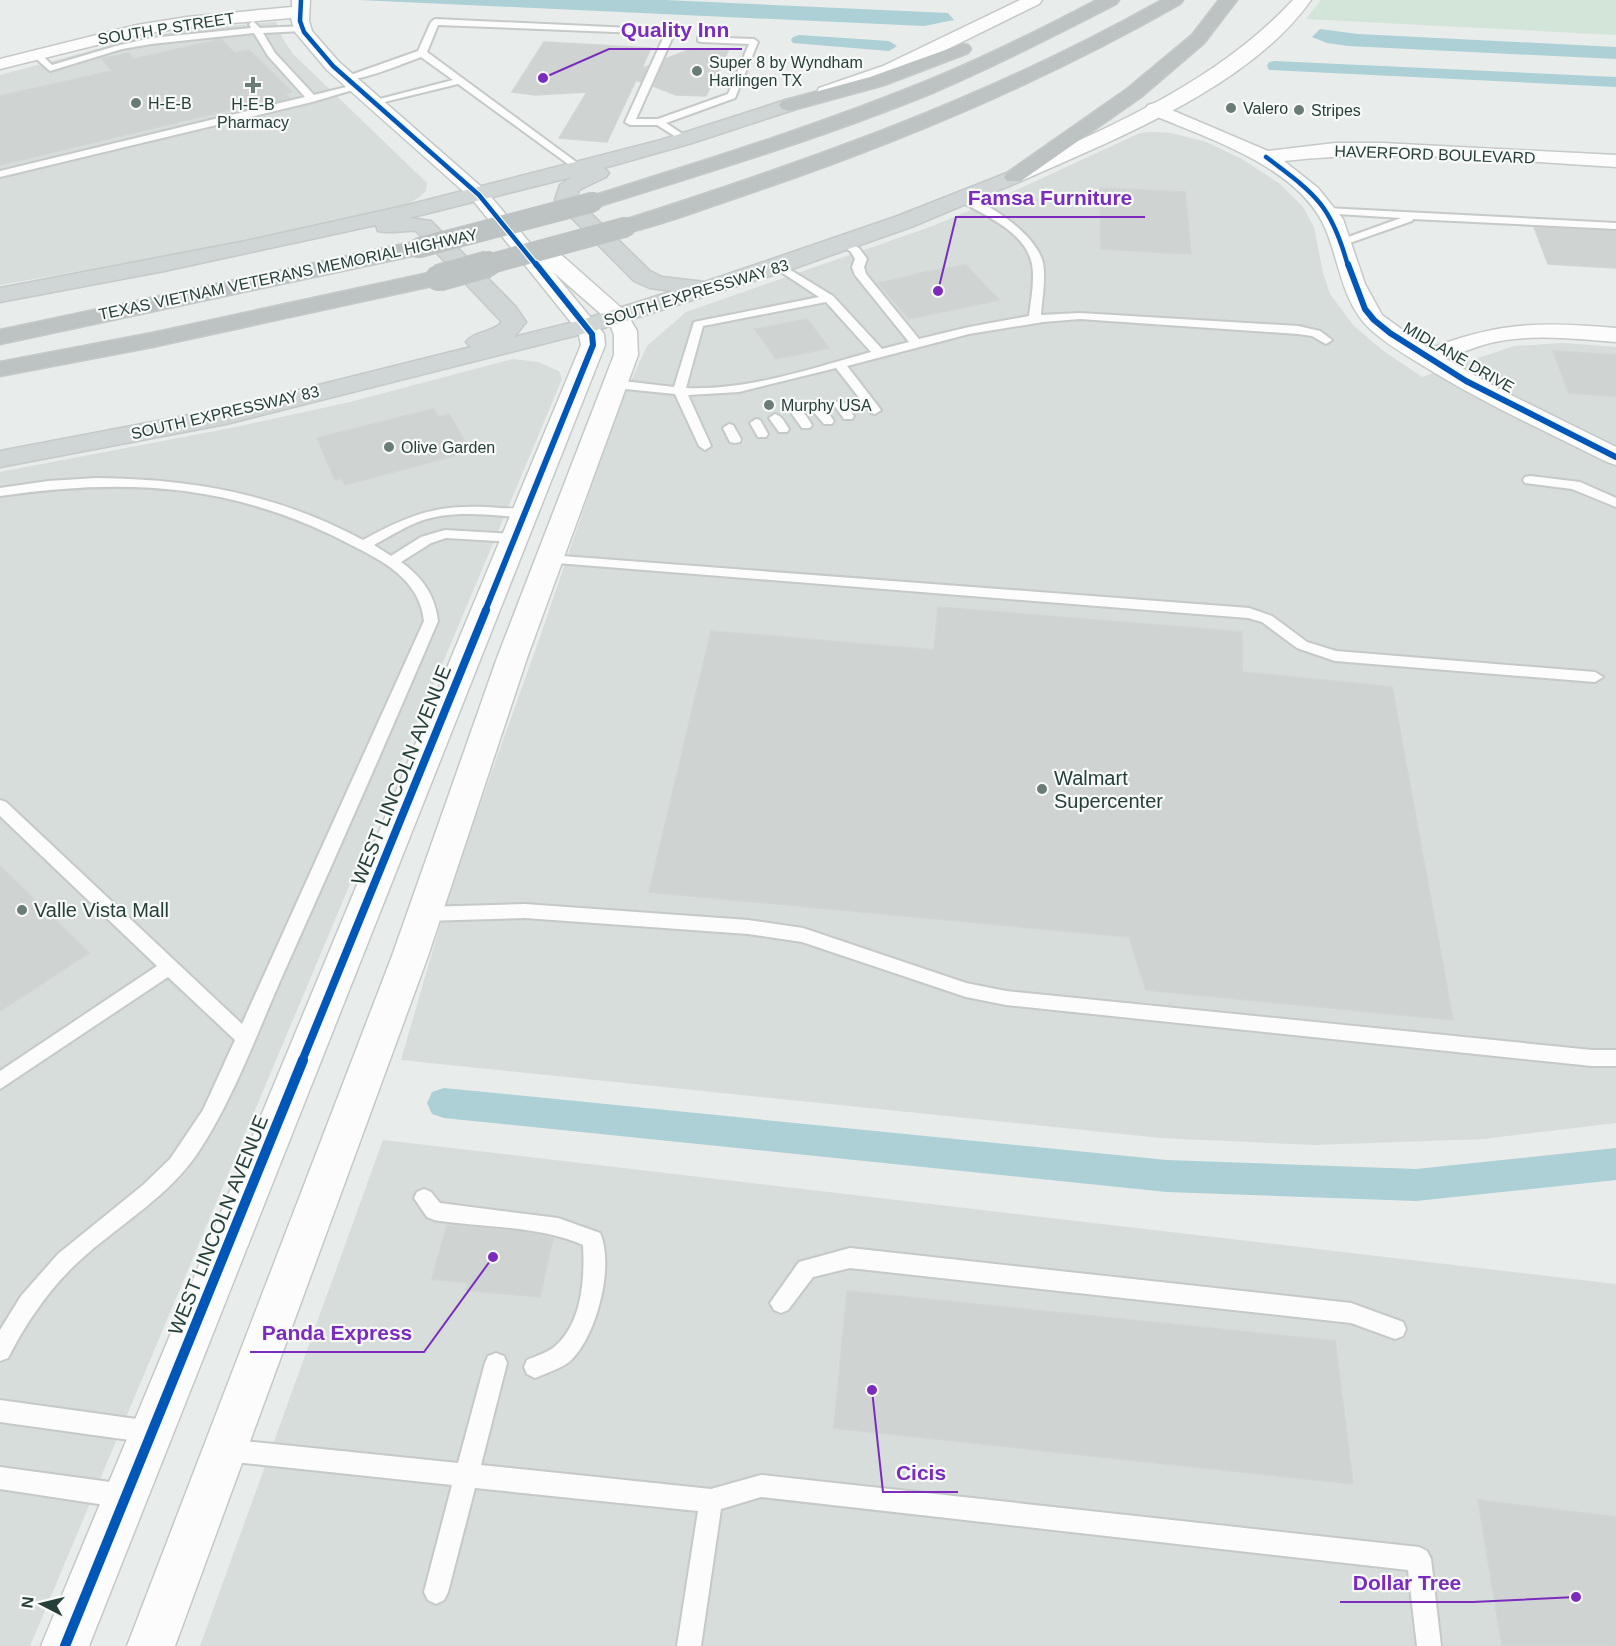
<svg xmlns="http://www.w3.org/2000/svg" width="1616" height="1646" viewBox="0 0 1616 1646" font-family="Helvetica,sans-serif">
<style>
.built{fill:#d6ddda}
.green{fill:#d3e4d8}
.water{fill:#acd0d6}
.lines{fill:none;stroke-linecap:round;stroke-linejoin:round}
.canal{fill:#acd0d6;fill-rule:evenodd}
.building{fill:#cfd4d2;stroke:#d1d5d3;stroke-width:1.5}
.lane-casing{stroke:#c5c9c7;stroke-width:4}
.street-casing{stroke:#c5c9c7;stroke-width:3}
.secondary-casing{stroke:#c4c9c7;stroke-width:3}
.primary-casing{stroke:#c3cac9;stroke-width:3}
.highway-casing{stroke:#c3cac9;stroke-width:3}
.lane{fill:#fcfcfc;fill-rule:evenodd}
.street{fill:#fcfcfc;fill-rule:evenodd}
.secondary{fill:#fcfcfc;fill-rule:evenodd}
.primary{fill:#d0d6d5;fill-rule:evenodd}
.highway{fill:#bdc3c2;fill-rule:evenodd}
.highway-bridge-far1-casing{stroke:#c3cac9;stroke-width:21;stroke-linecap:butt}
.highway-bridge-casing{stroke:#c3cac9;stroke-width:28;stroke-linecap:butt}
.highway-bridge-far1{stroke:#bdc3c2;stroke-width:20}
.highway-bridge{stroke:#bdc3c2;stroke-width:26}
.cycleway-far3-casing{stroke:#f7faf9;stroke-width:7}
.cycleway-far2-casing{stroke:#f7faf9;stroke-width:9}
.cycleway-far1-casing{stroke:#f7faf9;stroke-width:11}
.cycleway-casing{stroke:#f7faf9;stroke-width:14}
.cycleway-far3{stroke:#0057b8;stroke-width:4.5}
.cycleway-far2{stroke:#0057b8;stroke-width:6}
.cycleway-far1{stroke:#0057b8;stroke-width:8}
.cycleway{stroke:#0057b8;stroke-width:10}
.poi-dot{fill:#6a7c77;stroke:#f7faf9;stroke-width:2}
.labels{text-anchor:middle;stroke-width:4.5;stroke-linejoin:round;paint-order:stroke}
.far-street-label{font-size:16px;fill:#263f39;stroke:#f7faf9}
.far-poi-label{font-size:16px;fill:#263f39;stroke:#f7faf9;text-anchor:start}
.street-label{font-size:20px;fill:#263f39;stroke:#f7faf9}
.poi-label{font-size:20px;fill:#263f39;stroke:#f7faf9;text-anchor:start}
.leader{fill:none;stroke:#7b2cbf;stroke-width:2}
.callout-dot{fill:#7b2cbf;stroke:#f7faf9;stroke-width:2}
.callout-label{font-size:21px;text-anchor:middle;font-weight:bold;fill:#7b2cbf;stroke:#f7faf9;stroke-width:4.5;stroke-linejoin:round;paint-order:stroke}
</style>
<rect width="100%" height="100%" fill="#e8ecea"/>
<path class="built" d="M276,22l7,17 10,15 134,129 -1,8 -7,6 -14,9 -17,4 -181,39 -207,36v-210l135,-36 58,-10z
M1152,132l19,1 35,9 36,17 38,25 23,23 11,20 9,46 7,21 23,31 29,25 40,27 92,-31 49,-3 53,4v776l-133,16 -170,6 -152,-7 -760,-78 53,-183 85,-237 78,-229 30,-65 39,-34 244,-85 67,-28 143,-66z
M513,359l25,3 21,9 3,8 -532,1267h-30v-1174l236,-45 114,-25z
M383,1140l1233,144v362h-1416z"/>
<path class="green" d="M1321,0h295v35l-310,-16z"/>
<path class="water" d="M359,0h306l283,13 6,7 -30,6z
M1320,29l38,5 258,13v12l-268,-13 -21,-3 -15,-6z"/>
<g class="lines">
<path class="canal" d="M799,35l90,6 8,5 -8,5 -96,-8 -2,-3 2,-3z
M1275,61l341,16v10l-347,-17 -2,-4 2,-4z
M444,1088l723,72 249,9 200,-21v32l-200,21 -249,-9 -723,-74 -12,-4 -5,-11 5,-11z"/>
</g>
<path class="building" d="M221,39l14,14 14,-3 43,42 -7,2 5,4 -50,13 -3,-3 -237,57v-69l112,-25 -10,-12 26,-6 6,6z
M544,42l107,6 -9,20 6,-2 -7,16 -5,-2 -29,62 -48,-4 28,-46 -52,3 -23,-3z
M691,49l37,2 -22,45 -30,-1 -23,-9 12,-27z
M1100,188l85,4 6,62 -90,-5z
M1534,227l82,4v37l-68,-4z
M966,265l33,35 -90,19 -31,-36 38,-8 -1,-1z
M807,319l22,29 -53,11 -21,-30z
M1553,351l63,4v41l-47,-3z
M433,409l5,8 11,-3 17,29 -10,3 5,8 -116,31 -4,-7 -6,2 -18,-42z
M938,607l304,25v40l150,15 61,333 -307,-30 -17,-53 -480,-45 62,-261 223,19z
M0,866l89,87 -89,58z
M447,1225l72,6 34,7 -13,59 -74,-7 2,-7 -36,-4z
M847,1291l488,50 18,143 -519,-56z
M1478,1500l138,17v129h-114z"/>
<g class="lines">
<g class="lane-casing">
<path id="lane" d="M435,19l239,11 1,2 -39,87h22l70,-25 21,-50 -48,-2 -3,-1v-4l56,2 4,3 -23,56 -69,25 21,14 2,2 -5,3 -27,-17h-27l-5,-3 40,-88 -227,-9 -11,27 156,115 1,2 -5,3 -121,-88 -86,21v-4l81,-21 -32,-23c-14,5 -68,28 -79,21l76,-27 13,-29z
M253,21l7,7 45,-2v4l-3,1 -39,2 12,20 39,42 44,-11 5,3 -51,15 -312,75v-6l305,-74 -37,-41 -14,-23 -103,11 -29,5 -72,22 -18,-16 8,-2 12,12 64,-19 35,-8 100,-10 -2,-4z
M962,195c27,8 74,39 81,68 3,17 -1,35 -2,52l39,-2 218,13 22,5 12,9 -6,4 -14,-8 -14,-2 -218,-15 -37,3 -74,12 -122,32 34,44 -6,4 -4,-1 -35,-45 -97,24 -51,3 23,51 -6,4 -6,-4 -24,-52 -60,-6 -6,-4 6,-4 59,7 20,-65 125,-25 -44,-29 -2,-2 6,-3 54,33 49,53 27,-7 -54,-67 -3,-8 3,-8 -4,-7 -12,-9 5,-3 15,8 8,11 -3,8 2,7 53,65 50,-12 60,-11c2,-17 6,-35 3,-52 -7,-33 -48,-49 -74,-64l-1,-2zM826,302l45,50c-58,16 -124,39 -185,36l17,-62z
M1326,208l290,15v6l-203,-10 -1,2 -71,25 -4,-1v-4l64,-23 -79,-5 -1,-2z
M840,401c7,2 10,9 14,15l-2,3h-8l-10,-14 2,-3z
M818,406c7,2 12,9 16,15l-2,3h-8l-12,-14 2,-3z
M798,410c7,2 10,9 14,15l-2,3h-8l-10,-14 2,-3z
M775,414c7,2 10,9 14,15l-2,3h-8l-10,-14z
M756,419l4,1 8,14 -2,3h-8l-8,-14z
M729,424l4,1 8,14 -1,3 -5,1 -5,-1 -7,-14z
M1530,476l50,6 36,16v9l-44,-18 -47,-6 -2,-3 2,-3z
M97,478c96,1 180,16 266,62 51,-28 79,-37 138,-32 9,1 24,-1 31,6l-7,4c-33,-3 -69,-8 -102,2 -17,6 -33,16 -49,25l17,11 30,-19 24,-7 70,4 7,4 -7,4 -69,-4 -15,5 -30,19c21,15 34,33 37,59 -50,117 -101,233 -153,349 -27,60 -51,129 -88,184 -28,41 -73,68 -110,100 -34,29 -59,65 -79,104l-8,3v-31l21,-34 37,-42 85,-69 27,-26 33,-49 32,-70 -67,-63 -168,112v-18l157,-105 -157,-150v-16l6,2 236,222 182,-403c-4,-38 -35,-57 -67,-73 -119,-64 -226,-71 -357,-52v-8l48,-7z
M549,555l700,53 23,8 35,26 29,9 259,21 8,5 -8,5 -260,-21 -38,-13 -35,-26 -14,-4 -704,-56 -2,-3z
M525,904l223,16 55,8 163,55 40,8 586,59h24v16h-24l-586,-61 -40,-8 -164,-55 -54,-8 -223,-16 -101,3 -6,-2 -3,-5 3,-5 6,-2z
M424,1189l7,3 9,11 118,15 42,15c15,33 -4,106 -31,129 -9,7 -23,11 -34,16l-8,-4 -3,-7 3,-7c9,-4 19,-7 26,-12 29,-23 32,-69 30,-103 -46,-20 -100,-17 -149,-25l-7,-3 -13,-19 3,-6z
M850,1248l501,55 52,19 3,7 -3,7 -8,3 -44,-16 -501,-55 -37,9 -25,33 -7,3 -7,-3 -4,-7 29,-41z
M496,1353l8,3 3,7 -26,102 230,24 50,-14 658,72 8,4 4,8 10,87h-24l-9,-76 -647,-73 -40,12 -20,137h-24l21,-135 -223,-23 -27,104 -4,8 -8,4 -8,-4 -4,-8 28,-107 -227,-24 -8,-3 -3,-8 3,-8 8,-3 233,24 27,-100 3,-7z
M0,1400l151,21 8,3 3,8 -3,8 -8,3 -151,-21z
M0,1467l125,17 8,4 4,8 -4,8 -8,4 -125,-19z"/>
</g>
<g class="street-casing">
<path id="street" d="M1155,103l113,48 67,-8h47l234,12v12c-110,-6 -222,-19 -332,-6l34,27 25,31 22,65 17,31 47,34c71,-28 113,-27 187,-21v14c-41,-3 -85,-9 -126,1 -15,4 -30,10 -44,16l53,30 117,58v18l-9,-3c-62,-31 -126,-60 -185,-97 -18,-11 -37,-22 -52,-36 -28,-27 -30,-65 -44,-99 -26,-64 -120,-92 -178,-117l-3,-4 3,-4z"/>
</g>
<g class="secondary-casing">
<path id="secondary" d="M292,0h18l-1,21 3,10 27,31 147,129 54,64 2,-3 8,-2 8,2 68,60 11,19 1,24 -111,303 -99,298 -253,690h-48l265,-690 105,-298 117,-303v-20l-5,-14 -56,-49 47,57 4,5 1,11 -516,1301h-48l540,-1301 -3,-14 -106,-132 -145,-129 -32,-38 -4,-14 -104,9 -50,8 -137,34v-10l137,-34 50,-8 105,-10z
M1020,0h22l-3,4 -142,70 -71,24 -7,-2 -2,-4 2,-4 64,-22z
M1293,0h18c-61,87 -196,139 -290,181h-14l-3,-4 3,-4c102,-46 208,-89 286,-173z"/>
</g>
<g class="primary-casing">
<path id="primary" d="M789,99l7,2 3,4 -3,4 -104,34 -88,25 5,5 -3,4 -27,13 -3,9 74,72 12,6 43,5 190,-65 112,-44h14l3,4 -3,4 -110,46 -119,42 -198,62 -368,93 -226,43v-16l226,-43 245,-61 -5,-5c8,-11 27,-9 36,-20l-86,-91c-13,-1 -25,3 -38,0l-2,-6 -212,46 -164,31v-14l246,-47 162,-36 253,-65zM572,177l-12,8 -5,15 3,4 76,77 16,7 23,3 -95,30 -64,16 12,-15 -11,-16 -84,-85 -22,-3z"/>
</g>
<g class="highway-casing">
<path id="highway" d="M1097,0h22l-3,4c-60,31 -121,62 -184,89 -108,44 -220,78 -332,113l-7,2 -7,-2 -3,-4 3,-4c111,-35 222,-69 331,-113 61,-24 121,-54 180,-85z
M1162,0h21l-3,4c-135,77 -277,137 -424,187 -43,14 -86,32 -130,42l-8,-1 -3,-5 3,-5c191,-61 368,-123 544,-222z
M1219,0h18l-33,43 -63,54 -120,84h-14l-3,-4 3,-4 120,-84 65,-54z
M962,44l6,1 3,4 -3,4 -84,32 -95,26 -7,-2 -3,-4 3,-4 88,-24z
M418,241l8,2 3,5 -3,5 -426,91v-14z
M438,271l8,2 3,5 -3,5 -294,64 -152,29v-14l152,-29z"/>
</g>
<use href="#lane" class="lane"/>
<use href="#street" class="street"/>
<use href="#secondary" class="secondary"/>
<use href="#primary" class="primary"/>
<use href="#highway" class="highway"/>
<g class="highway-bridge-far1-casing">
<path id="highway-bridge-far1" d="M418,248l175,-46
M482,266l144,-39"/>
</g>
<g class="highway-bridge-casing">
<path id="highway-bridge" d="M438,278l50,-14"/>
</g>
<use href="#highway-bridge-far1" class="highway-bridge-far1"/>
<use href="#highway-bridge" class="highway-bridge"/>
<g class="cycleway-far3-casing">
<path id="cycleway-far3" d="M301,0l-1,21 4,11 29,34 146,129 58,71
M1266,157c49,37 65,47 82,109"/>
</g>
<g class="cycleway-far2-casing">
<path id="cycleway-far2" d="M1348,264l17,45 9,11 16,13 76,48 150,76
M485,611l108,-266 -1,-11 -56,-70"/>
</g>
<g class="cycleway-far1-casing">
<path id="cycleway-far1" d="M302,1061l184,-451"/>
</g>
<g class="cycleway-casing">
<path id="cycleway" d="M65,1646l238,-586"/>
</g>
<use href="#cycleway-far3" class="cycleway-far3"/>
<use href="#cycleway-far2" class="cycleway-far2"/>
<use href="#cycleway-far1" class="cycleway-far1"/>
<use href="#cycleway" class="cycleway"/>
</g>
<g class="poi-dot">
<circle cx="697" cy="71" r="6"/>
<path d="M250 76h6v6h6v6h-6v6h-6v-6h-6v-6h6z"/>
<circle cx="136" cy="103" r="6"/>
<circle cx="1231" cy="108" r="6"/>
<circle cx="1299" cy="110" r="6"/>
<circle cx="769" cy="405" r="6"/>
<circle cx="389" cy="447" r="6"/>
<circle cx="1042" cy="789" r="6"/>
<circle cx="22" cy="910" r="6"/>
</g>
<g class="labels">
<g class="far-street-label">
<text transform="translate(166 28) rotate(-9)" y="6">SOUTH P STREET</text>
<text transform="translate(1435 154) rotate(2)" y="6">HAVERFORD BOULEVARD</text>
<text transform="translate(288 274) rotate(-12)" y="6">TEXAS VIETNAM VETERANS MEMORIAL HIGHWAY</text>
<text transform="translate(696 292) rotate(-17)" y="6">SOUTH EXPRESSWAY 83</text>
<text transform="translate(1459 357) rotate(30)" y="6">MIDLANE DRIVE</text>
<text transform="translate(225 412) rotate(-13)" y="6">SOUTH EXPRESSWAY 83</text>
</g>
<g class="far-poi-label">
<text x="709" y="68">Super 8 by Wyndham<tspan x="709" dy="18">Harlingen TX</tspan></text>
<text x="148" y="109">H-E-B</text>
<text x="253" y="110" text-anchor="middle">H-E-B<tspan x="253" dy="18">Pharmacy</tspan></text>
<text x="1243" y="114">Valero</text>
<text x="1311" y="116">Stripes</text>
<text x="781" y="411">Murphy USA</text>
<text x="401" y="453">Olive Garden</text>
</g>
<g class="street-label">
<text transform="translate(401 775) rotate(-68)" y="7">WEST LINCOLN AVENUE</text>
<text transform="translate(218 1225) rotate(-68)" y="7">WEST LINCOLN AVENUE</text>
</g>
<g class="poi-label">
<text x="1054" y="785">Walmart<tspan x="1054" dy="23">Supercenter</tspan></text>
<text x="34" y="917">Valle Vista Mall</text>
</g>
</g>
<path class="leader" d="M543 78L609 49H742M938 291L956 217H1145M493 1257L424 1352H250M872 1390L883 1492H958M1576 1597L1473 1602H1340"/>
<g class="callout-dot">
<circle cx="543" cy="78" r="6"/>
<circle cx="938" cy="291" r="6"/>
<circle cx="493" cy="1257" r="6"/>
<circle cx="872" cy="1390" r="6"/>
<circle cx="1576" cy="1597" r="6"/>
</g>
<g class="callout-label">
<text x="675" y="37">Quality Inn</text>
<text x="1050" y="205">Famsa Furniture</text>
<text x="337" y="1340">Panda Express</text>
<text x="921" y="1480">Cicis</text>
<text x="1407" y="1590">Dollar Tree</text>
</g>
<g transform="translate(42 1604) rotate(277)" stroke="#f7faf9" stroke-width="4.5" paint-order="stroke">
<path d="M0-4.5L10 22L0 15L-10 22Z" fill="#263f39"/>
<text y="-9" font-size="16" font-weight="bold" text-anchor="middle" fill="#263f39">N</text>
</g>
</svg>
